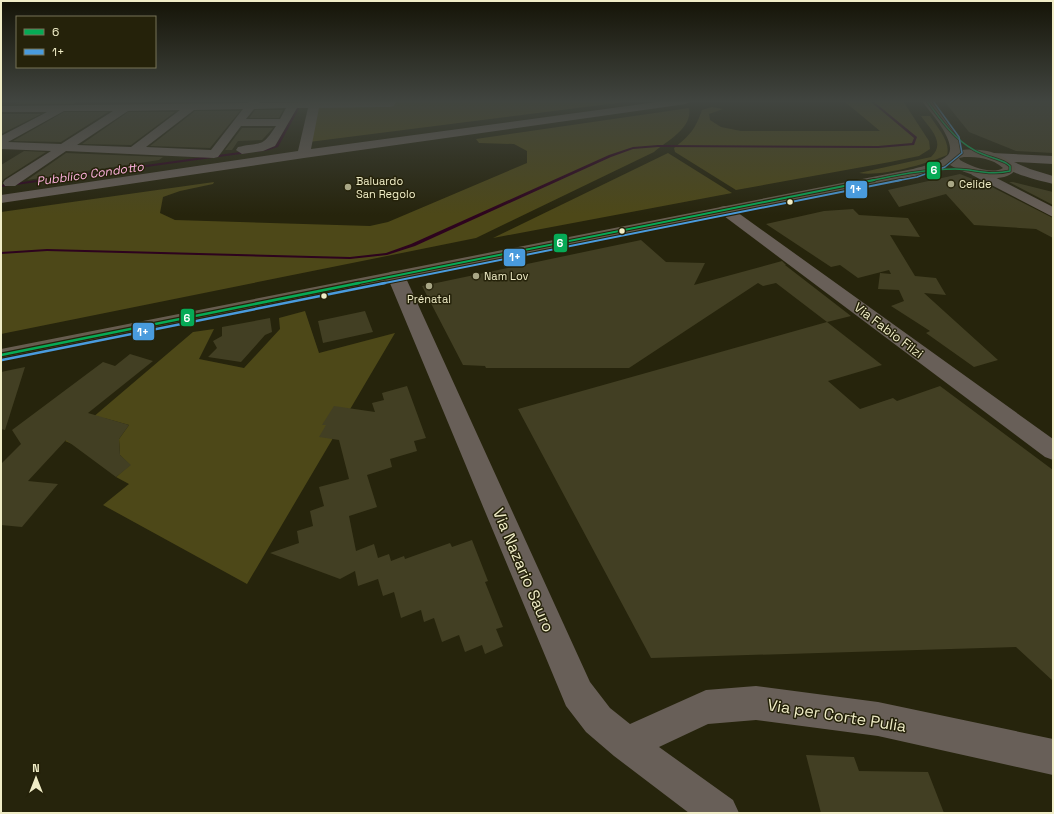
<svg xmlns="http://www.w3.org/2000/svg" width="1054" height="814" viewBox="0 0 1054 814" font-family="'Space Grotesk',sans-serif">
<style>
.green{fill:#4d4818}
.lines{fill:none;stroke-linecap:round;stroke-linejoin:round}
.stream{fill:#2d031e;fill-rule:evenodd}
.building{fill:#423f23}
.minor{fill:#685f58;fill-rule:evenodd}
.major{fill:#675d50;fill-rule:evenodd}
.bus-1-far2-casing{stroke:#25220a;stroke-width:3}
.bus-1-far1-casing{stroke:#25220a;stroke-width:4}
.bus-1-casing{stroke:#25220a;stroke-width:5}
.bus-2-far2-casing{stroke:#25220a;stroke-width:3}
.bus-2-far1-casing{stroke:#25220a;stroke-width:4}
.bus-2-casing{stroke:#25220a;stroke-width:5}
.bus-1-far2{stroke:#06aa56;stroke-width:1.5}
.bus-1-far1{stroke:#06aa56;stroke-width:2}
.bus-1{stroke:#06aa56;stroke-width:2.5}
.bus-2-far2{stroke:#499bdd;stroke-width:1.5}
.bus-2-far1{stroke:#499bdd;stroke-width:2}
.bus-2{stroke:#499bdd;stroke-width:2.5}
.poi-dot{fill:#a9a786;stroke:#25220a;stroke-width:1.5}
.bus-dot{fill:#f0edc7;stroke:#25220a;stroke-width:1.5}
.labels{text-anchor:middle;stroke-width:3;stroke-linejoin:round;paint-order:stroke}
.far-poi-label{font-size:11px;fill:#f0edc7;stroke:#25220a;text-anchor:start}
.far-water-label{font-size:12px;font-style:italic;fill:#ffb3e0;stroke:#25220a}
.street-label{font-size:13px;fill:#f0edc7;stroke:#25220a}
.near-street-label{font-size:16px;fill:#f0edc7;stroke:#25220a}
.line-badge{stroke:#25220a;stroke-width:1.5}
.badge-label{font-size:11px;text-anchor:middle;font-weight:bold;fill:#fff}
</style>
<rect width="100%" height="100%" fill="#26240c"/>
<path class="green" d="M394,101h239l-324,41 9,-36 75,-1z
M844,101h59l26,40 1,8 -11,7 -29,6 -154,28 -61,-38 -1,-4c16,-13 21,-18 28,-38l10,-3 11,2 -14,5 1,6 11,7 20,4h139z
M689,108c4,20 -22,33 -35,44l-178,86 -475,96v-122l213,-30 -1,2 -33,7 -17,6 -3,16 15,7 195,6 18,-4 139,-59v-12l-13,-7 -35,-1 -3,-4z
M921,116h9c7,11 21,26 17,39 -20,9 -67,22 -88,18l72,-16c15,-14 0,-27 -10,-41z
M668,153l64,40 -239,45z
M305,311l14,42 76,-20 -148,251 -144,-79 26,-21 -13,-7 14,-12 -10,-10 -1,-16 10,-14 -25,-7 -32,26 -7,-3 128,-109 21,-3 -15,30 45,9 36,-39 -1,-11z"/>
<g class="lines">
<path class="stream" d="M870,101h3l44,36 -3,8 -36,3 -220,-1 -25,2 -22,8 -196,89 -28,9 -37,4 -303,-8 -46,3v-2l46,-3 303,8 36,-4 25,-9 198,-89 24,-8 25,-2 220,1 34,-3 2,-5z
M298,106l2,1 -22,40 -9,3 -12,2v-2l11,-2 8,-3z
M247,151l2,1 -1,1 -247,34v-2z"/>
</g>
<path class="building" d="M22,101h56l-5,3h-58z
M944,101h109v52l-37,-2 -47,-19z
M255,110h28l-4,8h-30z
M195,111h45l-30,37 -60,-2z
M64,112h44l-47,30 -48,-1z
M128,112h47l-44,33 -49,-1z
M1,114h40l-40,20z
M242,128h31l-11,12 -24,1 -6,9h-7z
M24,151l22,1 -42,27 -3,4v-18z
M66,153l97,4 -4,3 -132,20z
M960,174l28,11 65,33v20l-17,-9 -62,-4 -28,-31 -47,13 -11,-17z
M1009,182h4l40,10v13z
M853,209l6,6 49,3 12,19 -30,-2 25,41 21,2 10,17 -22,-2 74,67 -24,7 -48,-34 4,-2 -39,-25 13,-5 -5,-11 -21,-1 2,-16 11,1 -2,-4 -31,8 -18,-13 -9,2 -65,-43 58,-13z
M641,240l25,22 39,1 -11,22 88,-24 4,4h-1l66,51 -24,6 -51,-39 -13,3 -5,-3 -129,85h-143l-1,-2 -22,-1 -41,-79z
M365,311l8,21 -50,11 -5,-22z
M270,318l2,14 -7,3 -24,27 -33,-5 9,-9 -4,-7 9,-5v-9z
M827,322l55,43 -54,16 32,28 33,-11 4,3 43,-15 113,84v211l-37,-34 -365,11 -133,-249z
M130,354l23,7 -65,52 41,12 -10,14 1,16 11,10 -15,12 -50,-37 -38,41 30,3 -36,43 -21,-2v-61l20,-20 -9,-14 91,-68 12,4z
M25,367l-20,63 -4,-1v-57z
M407,386l19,52 -12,3 3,10 -27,8 2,8 -25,8 10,32 -28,9 7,35 18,-7 4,14 11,-4 2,7 13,-5 1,3 45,-16 2,4 20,-7 16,41 -3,1 18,45 -7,2 7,17 -18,8 -3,-9 -17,7 -6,-17 -17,7 -8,-24 -10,4 -3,-12 -20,8 -7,-26 -11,4 -5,-17 -20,7 -3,-15 -15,8 -70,-26 29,-10 -2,-12 16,-5 -3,-15 14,-5 -5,-19 30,-8 -10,-39 -20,-3 7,-12h-4l12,-19 41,6 -3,-9 12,-3 -2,-7z
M806,755l48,2 5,14 69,1 16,41h-123z"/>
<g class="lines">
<path class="minor" d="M250,101h10l-1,2 137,-2 -2,5 -4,1 -71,1 -8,41 353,-48h27l-5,3 -382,54 -303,45v-8l297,-44 10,-43h-11l-22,38 -12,5 -21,3 -6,-4 2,-3c24,-6 23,2 38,-21h-35l-23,31 -4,1 -148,-7 -51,35h-10l-2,-3 2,-3 46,-29 -50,-2v-13l46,-24h-46v-6l247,-3zM286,108l-6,11h-34l8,-10zM243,109l-32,41 -65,-3 48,-37zM180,110l-49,37 -54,-2 51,-34zM64,111h49l-52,33 -53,-2z
M993,153l60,3v8l-39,-2 16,7 23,7v8c-12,-3 -44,-10 -51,-20l2,-3 -15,-1 -2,-3 2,-3z
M977,168l76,39v10l-81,-42 -2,-3z
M725,206l5,1 323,232v21l-8,-3 -325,-244 -2,-3 2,-3z
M396,271l6,1 3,4 185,406 20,26 20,16 76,-34 50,-4 122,16 175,37v36l-175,-39 -122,-16 -48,4 -49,23 74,53 6,13h-50l-75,-57 -28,-24 -20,-26 -179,-430 3,-4z"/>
<path class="major" d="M922,101h10c12,14 28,30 30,49 19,-2 43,2 54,19 -12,18 -51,5 -66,-4l-35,11 -914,185v-12l912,-180c10,-3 27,-6 35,-14 10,-13 -19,-44 -26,-54zM964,157c14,0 28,1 39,11 -11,7 -33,-2 -43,-8l-1,-2z"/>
<g class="bus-1-far2-casing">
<path id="bus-1-far2" d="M869,181c29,-6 57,-12 86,-12 19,0 35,7 55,2v-5l-4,-3c-10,-5 -22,-7 -32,-13 -20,-11 -34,-31 -47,-49"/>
</g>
<g class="bus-1-far1-casing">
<path id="bus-1-far1" d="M354,284l520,-104"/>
</g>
<g class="bus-1-casing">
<path id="bus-1" d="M1,355l358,-72"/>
</g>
<g class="bus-2-far2-casing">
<path id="bus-2-far2" d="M896,181l21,-4 28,-10 17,-14 -3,-16 -26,-36"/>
</g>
<g class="bus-2-far1-casing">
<path id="bus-2-far1" d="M380,284l521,-104"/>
</g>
<g class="bus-2-casing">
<path id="bus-2" d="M2,360l383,-77"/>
</g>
<use href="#bus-1-far2" class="bus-1-far2"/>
<use href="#bus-1-far1" class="bus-1-far1"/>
<use href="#bus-1" class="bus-1"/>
<use href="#bus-2-far2" class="bus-2-far2"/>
<use href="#bus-2-far1" class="bus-2-far1"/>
<use href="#bus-2" class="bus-2"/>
</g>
<linearGradient id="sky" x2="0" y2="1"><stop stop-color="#151407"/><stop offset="0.47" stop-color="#414540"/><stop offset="1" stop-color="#414540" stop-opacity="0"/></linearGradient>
<rect width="1054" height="215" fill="url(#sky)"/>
<g class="poi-dot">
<circle cx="951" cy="184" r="4"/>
<circle cx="348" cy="187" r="4"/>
<circle cx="476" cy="276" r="4"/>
<circle cx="429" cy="286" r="4"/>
</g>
<g class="bus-dot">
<circle cx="790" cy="202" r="3.5"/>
<circle cx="622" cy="231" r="3.5"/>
<circle cx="324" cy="296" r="3.5"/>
</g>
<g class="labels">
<g class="far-poi-label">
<text x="356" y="185">Baluardo<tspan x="356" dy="13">San Regolo</tspan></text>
<text x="959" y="188">Celide</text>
<text x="484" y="280">Nam Lov</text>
<text x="429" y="303" text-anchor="middle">Prénatal</text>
</g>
<g class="far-water-label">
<text transform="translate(90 174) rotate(-8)" y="4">Pubblico Condotto</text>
</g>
<g class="street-label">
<text transform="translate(889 330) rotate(37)" y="5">Via Fabio Filzi</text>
</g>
<g class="near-street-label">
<text transform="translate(524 570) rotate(67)" y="6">Via Nazario Sauro</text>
<text transform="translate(837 715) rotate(9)" y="6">Via per Corte Pulia</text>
</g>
</g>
<g class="line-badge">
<rect x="926" y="161" width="15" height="19" rx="4" fill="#06aa56"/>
<rect x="845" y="180" width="23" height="19" rx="4" fill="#499bdd"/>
<rect x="553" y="233" width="15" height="20" rx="4" fill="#06aa56"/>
<rect x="503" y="248" width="23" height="19" rx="4" fill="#499bdd"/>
<rect x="180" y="308" width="15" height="19" rx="4" fill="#06aa56"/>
<rect x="132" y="322" width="23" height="19" rx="4" fill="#499bdd"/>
</g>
<g class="badge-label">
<text x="934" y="174">6</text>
<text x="856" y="193">1+</text>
<text x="560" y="247">6</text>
<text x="515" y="261">1+</text>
<text x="187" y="322">6</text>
<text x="143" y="336">1+</text>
</g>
<rect width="1054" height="814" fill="none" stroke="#f0edc7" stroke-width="4"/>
<rect x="16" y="16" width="140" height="52" fill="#25220a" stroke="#767356"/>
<rect x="24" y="29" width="20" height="6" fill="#06aa56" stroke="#767356"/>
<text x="52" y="36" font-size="12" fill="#f0edc7">6</text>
<rect x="24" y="49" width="20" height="6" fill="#499bdd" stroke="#767356"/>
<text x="52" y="56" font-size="12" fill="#f0edc7">1+</text>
<g transform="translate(36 778)" stroke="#25220a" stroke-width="3" paint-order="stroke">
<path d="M0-3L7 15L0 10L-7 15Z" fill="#f0edc7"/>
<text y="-6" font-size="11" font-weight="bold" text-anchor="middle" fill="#f0edc7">N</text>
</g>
</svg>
